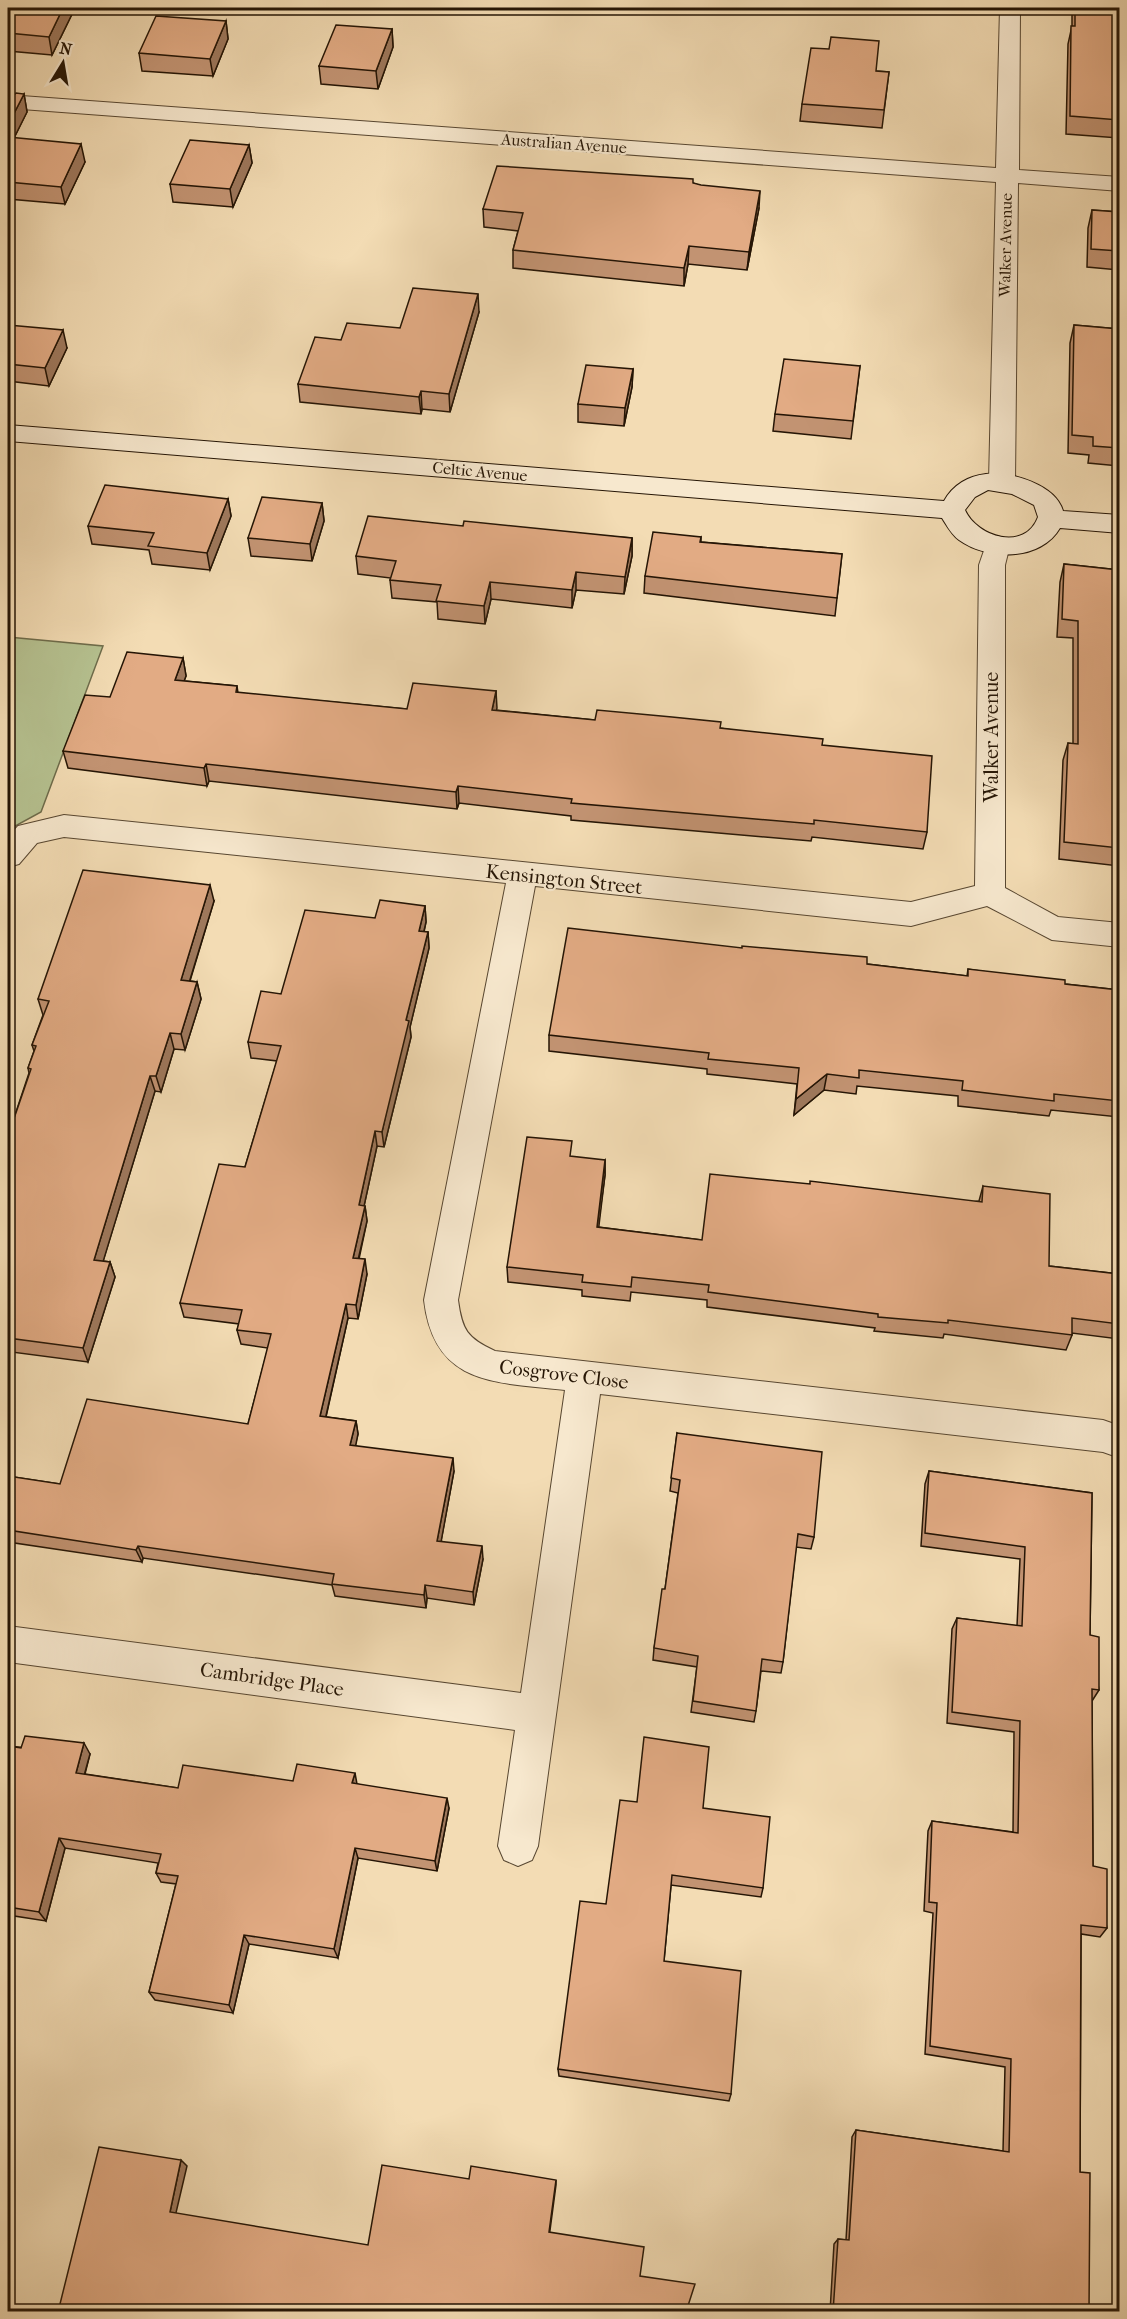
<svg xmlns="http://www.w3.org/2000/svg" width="1127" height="2319" viewBox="0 0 1127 2319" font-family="'IM FELL French Canon',serif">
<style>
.green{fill:#b6c291;stroke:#6e6c4b;stroke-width:1.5}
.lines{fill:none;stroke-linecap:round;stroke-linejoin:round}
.street-casing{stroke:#584731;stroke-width:2}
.secondary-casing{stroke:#251505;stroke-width:2}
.street{fill:#f7e8ce;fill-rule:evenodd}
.secondary{fill:#f7e8ce;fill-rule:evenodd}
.wall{fill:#c29372;stroke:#251505;stroke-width:1.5}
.shaded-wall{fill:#9e785c;stroke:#251505;stroke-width:1.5}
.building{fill:#e2ab84;stroke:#251505;stroke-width:1.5}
.labels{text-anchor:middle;stroke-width:4.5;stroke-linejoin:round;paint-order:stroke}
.far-street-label{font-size:16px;fill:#251505;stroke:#f7e8ce}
.street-label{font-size:20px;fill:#251505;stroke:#f7e8ce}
</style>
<rect width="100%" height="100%" fill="#f3dcb4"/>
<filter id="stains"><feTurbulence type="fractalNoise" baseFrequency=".00333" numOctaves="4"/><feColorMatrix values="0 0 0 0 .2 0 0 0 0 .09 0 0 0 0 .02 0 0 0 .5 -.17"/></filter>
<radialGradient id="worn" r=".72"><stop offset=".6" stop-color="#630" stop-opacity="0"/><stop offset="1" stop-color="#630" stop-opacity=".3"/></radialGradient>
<path class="green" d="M8,637l95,9 -62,166 -33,18z"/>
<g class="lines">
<g class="street-casing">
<path id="street" d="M1000,8h20l-1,162 101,7v14l-102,-8 -3,299 -4,6 -9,2 -9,-2 -4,-6 7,-300 -988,-74v-13l988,73z
M997,536l9,3 4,6 -5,20v323l53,29 62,6v24l-68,-7 -65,-34 -76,20 -376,-40 -77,414c4,30 9,38 37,51l608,69 17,6v32l-17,-6 -503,-58 -62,452 -6,14 -14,6 -14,-6 -6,-14 17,-116 -507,-68v-36l513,67 44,-303c-70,-8 -131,-4 -141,-90l82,-417 -442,-46 -27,6 -18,21 -11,3v-30l10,-11 46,-11 847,87 64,-16 4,-321 9,-26z"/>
</g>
<g class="secondary-casing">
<path id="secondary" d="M8,425l936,76c9,-16 24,-25 42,-27 25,-3 70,11 77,37l57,4v18l-60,-5c-19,33 -72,33 -101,12 -7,-5 -12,-14 -17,-22l-934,-77zM988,490l24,4 22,11 4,12c-13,35 -61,20 -73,-7l10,-13z"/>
</g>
<use href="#street" class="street"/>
<use href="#secondary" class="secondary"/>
</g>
<path class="wall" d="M12,8h63l-23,47 -44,-4v-34z
M1072,8h47v130l-53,-4 2,-90 4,-18z
M226,21l2,18 -15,37 -71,-5 -3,-18z
M392,29l1,18 -15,42 -57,-5 -2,-18z
M876,71l13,1 -7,56 -82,-7 2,-17z
M24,94l3,18 -13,26 71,24 -20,42 -57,-5v-98z
M249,145l3,18 -19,44 -60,-5 -3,-18z
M693,183l66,25 -12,62 -59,-6 -4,22 -171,-18v-18l5,-19 -34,-4 -1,-18z
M1092,210l27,2v58l-32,-3 1,-39z
M479,312l-29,100 -28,-3 -1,5 -121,-12 -2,-18 43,-44z
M8,325l59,23 -18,38 -41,-5z
M1074,325l45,4v137l-31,-3 1,-8 -21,-2 2,-110z
M860,366l-9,73 -78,-8 2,-17z
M633,369l-1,18 -8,39 -46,-4v-18z
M228,499l3,17 -21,54 -58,-6 -3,-14 -57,-6 -4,-18z
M322,503l2,18 -12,40 -61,-5 -3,-18z
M463,526l169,12v18l-8,38 -48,-4 -4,18 -81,-9 -6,25 -47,-5 -1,-17 -45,-4 -2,-18 1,-2 -33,-4 -2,-18z
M701,537v5l141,12 -7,62 -191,-23 1,-17z
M1064,564l55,6v296l-60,-7 4,-99 5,-17 5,1v-106l-16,-1 3,-55z
M183,658l3,18 -2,5 53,5 1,7 169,16 89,-18v19l99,10 125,8 102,17 105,87 -4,17 -111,-12 -1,4 -240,-21v-4l-112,-13 -2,6 -248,-28 -2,5 -139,-18 -5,-17 47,-54z
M214,901l-24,80 7,1 4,17 -16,51 -11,-1 -13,43 -6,-1 -52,170 7,1 5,15 -27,85 -76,-10 -4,13v-229l21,-63 -1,-5 6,-17 -2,-6 11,-30 -5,-16z
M425,906l1,16 -2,10h4l1,16 -19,79 1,10 -27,110 -7,-1 -13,60h1l2,15 -8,38 8,15 -9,45 -10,-1 -22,99 30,4 2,13 -3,12 99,25 -13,70 42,18 -9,46 -47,-7 -1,10 -91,-12 -3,-11 -189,-27 -1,4 -134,-20v-66l52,8 188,-60 20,-76 -27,-4 -4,-14 2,-6 -55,-7 -4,-14 65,-136 32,-106 -26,-3 -3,-16 33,-48 94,-76z
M867,964l100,12 1,-7 97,15 54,6v127l-68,-7 -2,6 -91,-10v-10l-101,-10 -1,8 -32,-4 -30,25 3,-31 -90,-10v-5l-158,-18v-16z
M605,1160v15l-7,52 104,13 277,-39 4,-15 66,80 70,8v65l-47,-6v2l-6,15 -122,-16 -1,4 -69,-7 1,-3 -168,-21v-7l-76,-8 -1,9 -48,-5v-6l-74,-8 -1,-15z
M677,1433l137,104 -3,12 -15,-2 -13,115 -2,11 -20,-2 -5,40 -2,11 -63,-10 6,-45 -44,-7 1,-12 11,-59 13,-96 -8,-2z
M929,1471l163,22 -2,142 9,55 -7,11 1,165 14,62 -7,9 -19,-3 -1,238 9,140h-259l4,-68 4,-5 8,1 6,-103 4,-7 147,21 2,-84 -80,-13 8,-141 -9,-2 4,-80 4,-10 81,11 1,-100 -67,-9 5,-94 5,-11 60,8 3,-67 -99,-13 4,-62z
M8,1746l82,8 -5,20 93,14 115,-7 64,3 92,24 -12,63 -79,-13 -20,100 -89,-14 -16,69 -78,-13 -6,-8 27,-108 -15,-2 -5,-9 2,-10 -93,-15 -19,73 -38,-6z
M637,1802l66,6 60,80 -2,9 -90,-12 -7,76 67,133 -2,7 -170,-25 -1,-7z"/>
<path class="shaded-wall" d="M63,8h12l-23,47 -3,-18z
M226,21l2,18 -15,37 -3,-17z
M392,29l1,18 -15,42 -2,-18z
M24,94l3,18 -19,38v-25z
M81,144l4,18 -20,42 -4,-17z
M249,145l3,18 -19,44 -3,-18z
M760,191l-1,17 -12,62 2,-18z
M689,246l-1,18 -4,22v-18z
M478,294l1,18 -29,100 -1,-18z
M63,330l4,18 -18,38 -4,-18z
M633,369l-1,18 -8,39 1,-18z
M421,391l1,18 -1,5 -2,-17z
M228,499l3,17 -21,54 -3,-17z
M322,503l2,18 -12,40 -2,-17z
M632,538v18l-8,38 1,-17z
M576,572v18l-4,18v-18z
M490,582l1,17 -6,25 -1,-18z
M183,658l3,18 -8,21 -3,-17z
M496,691l1,17 -4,19 -1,-17z
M206,764l3,17 -2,5 -3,-18z
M458,786l1,17 -2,6 -1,-17z
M210,885l4,16 -29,95 -4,-16z
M425,906l1,16 -6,26 -1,-17z
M428,932l1,16 -19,79 1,10 -27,110 -2,-15 24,-112z
M197,982l4,17 -16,51 -4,-16z
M170,1033l4,16 -13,43 -5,-16z
M827,1074l-3,16 -30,25 2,-16z
M150,1076l5,15 -56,184 -5,-15z
M375,1131l2,15 -16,74 -2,-15z
M605,1160v15l-8,67v-15z
M365,1206l2,15 -12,52 -2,-15z
M365,1259l2,15 -9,45 -2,-14z
M110,1262l5,15 -27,85 -5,-14z
M346,1304l2,14 -25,111 -3,-13z
M8,1341l4,11 -4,13z
M356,1421l2,13 -5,25 -3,-14z
M453,1458l1,13 -15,82 -2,-12z
M138,1546l5,12 -1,4 -6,-12z
M482,1546l1,13 -9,46 -1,-13z
M425,1585l2,13 -1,10 -2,-13z
M84,1743l6,11 -8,29 -6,-10z
M355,1773l2,11 -5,-1z
M447,1798l2,10 -12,63 -2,-10z
M59,1838l6,10 -19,73 -7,-9z
M355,1848l3,10 -20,100 -4,-9z
M244,1935l5,9 -16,69 -4,-8z
M181,2160l6,6 -12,51 -5,-5z
M556,2180v5l-7,53v-6z"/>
<path class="building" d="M12,8h51l-14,29 -41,-4v-16z
M1075,8h44v112l-49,-4 1,-90h4z
M156,16l70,5 -16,38 -71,-6z
M336,25l56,4 -16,42 -57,-5z
M831,37l48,4 -3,30 13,1 -5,38 -82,-6 9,-56 18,1z
M16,93l8,1 -16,31v-24z
M8,137l73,7 -20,43 -53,-5z
M190,140l59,5 -19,44 -60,-5z
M497,166l196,13v4l8,2 59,6 -11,61 -60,-6 -5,22 -171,-18 10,-37 -40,-4z
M1092,210l27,2v39l-28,-2z
M413,288l65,6 -29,100 -28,-3 -2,6 -121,-13 17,-47 26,3 6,-17 53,5z
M8,325l55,5 -18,38 -37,-4z
M1074,325l45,4v119l-26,-2v-9l-21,-2z
M784,359l76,7 -7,55 -78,-7z
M586,365l47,4 -8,39 -47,-4z
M105,485l123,14 -21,54 -59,-7 6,-13 -66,-7z
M262,497l60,6 -12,41 -62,-6z
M368,516l95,10 1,-5 168,17 -7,39 -49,-5 -4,18 -82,-8 -6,24 -48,-5 5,-16 -51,-5 6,-19 -40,-5z
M653,532l48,5 -1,5 142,12 -5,44 -192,-22z
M1064,564l55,6v278l-55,-6 4,-99 10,1v-123l-16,-2z
M127,652l56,6 -8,22 62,6 -1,6 171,17 6,-26 83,8 -4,19 103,10 2,-10 75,7 49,5 -1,6 103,11 -1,6 110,11 -5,76 -113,-12v4l-243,-21 1,-4 -114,-13 -2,6 -250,-28 -2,4 -141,-17 22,-56 25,2z
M83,870l127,15 -29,95 16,2 -16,52 -11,-1 -14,43h-6l-56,184 16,2 -27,86 -75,-10v-202l23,-67 -3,-1 8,-22 -4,-1 17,-44 -11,-2z
M380,900l45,6 -6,25 9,1 -22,88 3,1 -27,111 -7,-1 -16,74 6,1 -12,52 12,1 -9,46 -10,-1 -26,112 36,5 -6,24 103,13 -16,83 45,5 -9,46 -48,-7 -1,10 -92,-11 2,-10 -196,-28 -2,4 -128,-20v-54l52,8 27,-85 161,25 23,-90 -34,-4 5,-20 -62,-7 39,-139 26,3 36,-121 -33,-4 13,-51 20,3 24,-84 70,8z
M568,928l174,20v-2l125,11v7l101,12v-7l97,11v4l54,6v111l-65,-7v7l-92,-11 1,-9 -104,-11v8l-32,-4 -31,25 3,-31 -91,-9 1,-6 -160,-18z
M527,1137l45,4 -2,15 35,4 -8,67 105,13 8,-66 100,10v-3l172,21 1,-16 67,8 -1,72 70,8v50l-47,-6v17l-124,-15v3l-70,-6v-3l-170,-22 1,-7 -77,-8 -1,10 -49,-5 1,-7 -76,-8z
M677,1433l145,19 -8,85 -16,-3 -15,128 -21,-3 -6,52 -63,-10 5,-45 -44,-8 8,-59h3l15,-109 -9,-2z
M929,1471l163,22 -2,142 9,2v53l-7,-1 1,177 14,3v59l-26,-3 -1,247 10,1 -1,139h-256l5,-73 11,1 7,-110 153,22 2,-93 -81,-13 7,-143 -8,-1 3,-81 86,12 2,-112 -68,-9 5,-94 65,8 3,-79 -100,-14z
M25,1736l59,7 -8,30 102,15 5,-23 110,16 4,-17 58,9 -3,10 95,15 -12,63 -80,-13 -21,101 -90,-14 -15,70 -80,-13 29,-116 -22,-3 5,-19 -102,-16 -20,74 -31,-5v-161l13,2z
M644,1737l65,10 -6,61 67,9 -7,71 -91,-13 -8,86 77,10 -10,123 -173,-25 22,-168 26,3 14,-104 17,2z
M99,2147l82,13 -11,52 198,33 14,-80 87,14 2,-13 85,14 -7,52 95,15 -4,29 55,8 -9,28h-628z"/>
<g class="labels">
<g class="far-street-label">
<text transform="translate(564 143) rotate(4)" y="6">Australian Avenue</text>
<text transform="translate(1005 245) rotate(-89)" y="6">Walker Avenue</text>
<text transform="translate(480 471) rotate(5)" y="6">Celtic Avenue</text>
</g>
<g class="street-label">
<text transform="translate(991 737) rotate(-90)" y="7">Walker Avenue</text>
<text transform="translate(564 879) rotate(6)" y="7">Kensington Street</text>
<text transform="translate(564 1374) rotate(7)" y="7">Cosgrove Close</text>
<text transform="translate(272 1679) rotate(8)" y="7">Cambridge Place</text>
</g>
</g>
<rect width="1127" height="2319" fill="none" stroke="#f3dcb4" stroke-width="30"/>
<rect x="9" y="9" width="1109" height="2301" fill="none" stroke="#251505" stroke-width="3"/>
<rect x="15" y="15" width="1097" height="2289" fill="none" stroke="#251505" stroke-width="1.5"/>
<g transform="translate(63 63) rotate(11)" stroke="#f7e8ce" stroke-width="4.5" paint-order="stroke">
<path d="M0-4.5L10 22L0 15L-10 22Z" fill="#251505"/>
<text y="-9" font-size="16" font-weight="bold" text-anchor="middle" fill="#251505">N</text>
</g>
<rect width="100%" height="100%" filter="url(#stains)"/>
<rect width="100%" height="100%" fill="url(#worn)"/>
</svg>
